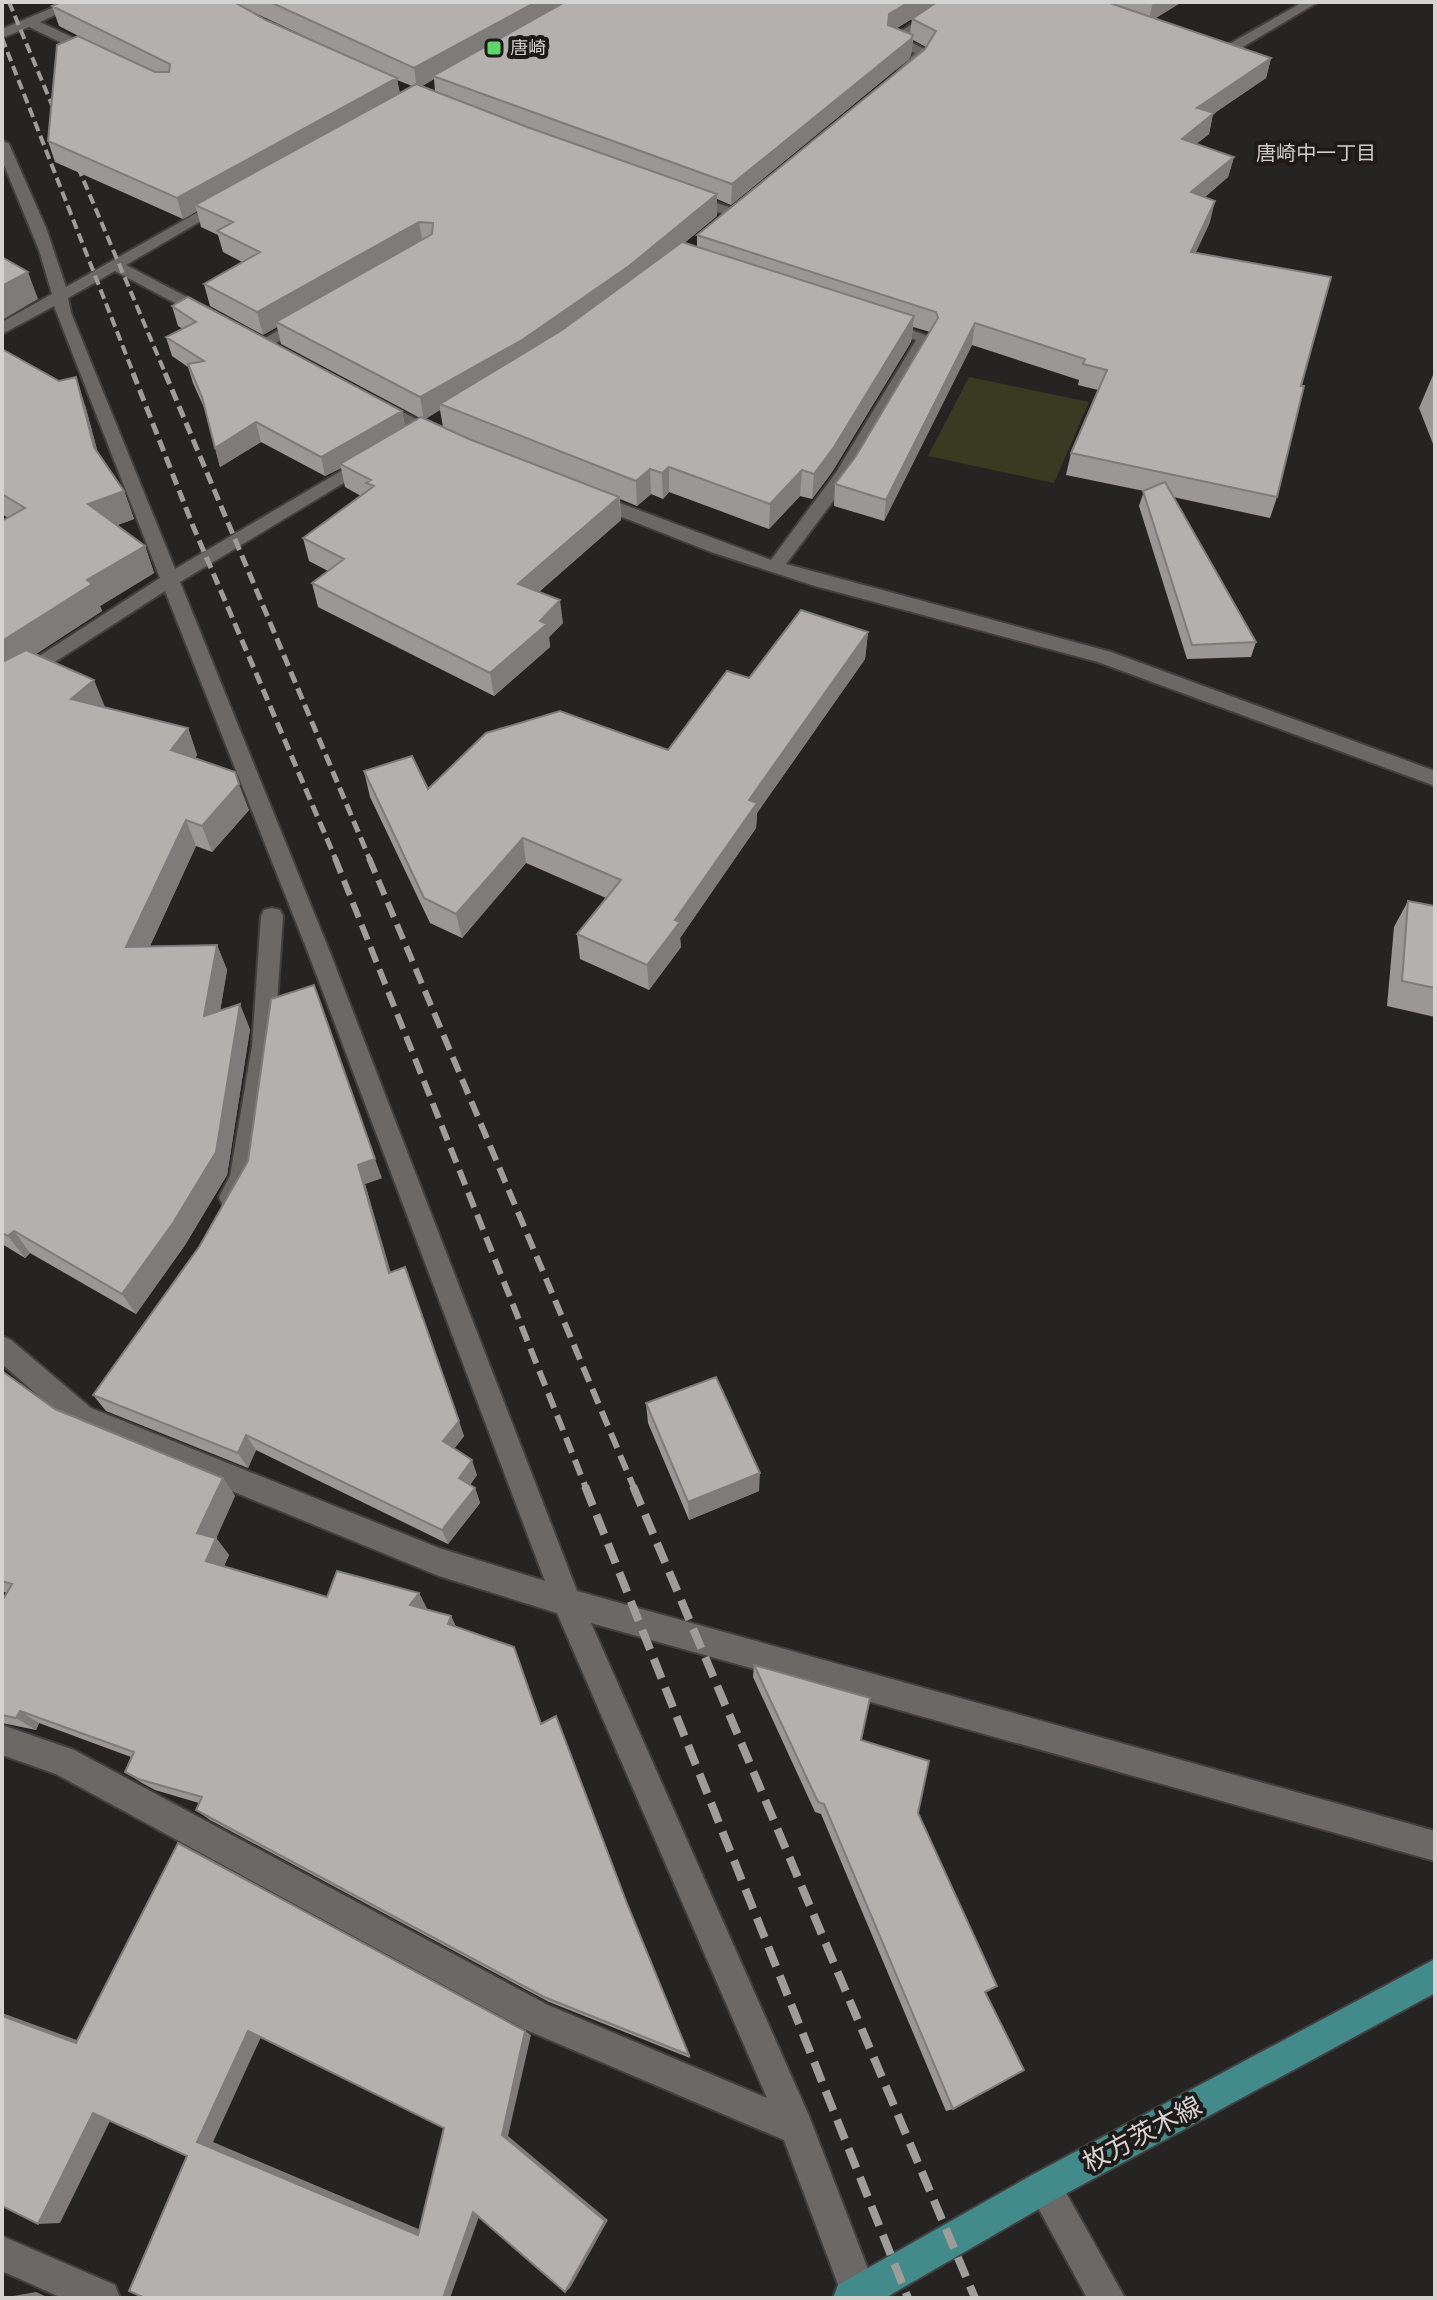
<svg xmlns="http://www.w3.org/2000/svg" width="1437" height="2300" viewBox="0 0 1437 2300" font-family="'DM Sans','Noto Sans JP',sans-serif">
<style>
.green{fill:#383a22}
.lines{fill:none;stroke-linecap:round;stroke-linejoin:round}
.minor-casing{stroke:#42403f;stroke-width:4}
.major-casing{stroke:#42403f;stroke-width:4}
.minor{fill:#6b6865;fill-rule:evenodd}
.major{fill:#428b8a;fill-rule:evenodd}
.rail-far3{stroke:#9f9d9c;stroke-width:4;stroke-dasharray:10 5;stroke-linecap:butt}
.rail-far2{stroke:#9f9d9c;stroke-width:5;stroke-dasharray:12 6;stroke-linecap:butt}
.rail-far1{stroke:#9f9d9c;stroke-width:6;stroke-dasharray:16 8;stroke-linecap:butt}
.rail{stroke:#9f9d9c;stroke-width:8;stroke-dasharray:21 10;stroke-linecap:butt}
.wall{fill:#9b9796;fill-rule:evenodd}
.shaded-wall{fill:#7e7b7a}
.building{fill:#b4b0ae;stroke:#7e7b7a;stroke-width:2;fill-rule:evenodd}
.poi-dot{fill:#5fd56b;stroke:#1d1a18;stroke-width:3}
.labels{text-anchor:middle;stroke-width:8;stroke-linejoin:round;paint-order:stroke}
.far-poi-label{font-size:18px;fill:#d5d3d2;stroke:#1d1a18;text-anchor:start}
.far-neighbourhood-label{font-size:20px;fill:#d1cdcb;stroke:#1d1a18}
.near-street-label{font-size:26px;fill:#d5d3d2;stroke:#1d1a18}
</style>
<rect width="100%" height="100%" fill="#262422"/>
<path class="green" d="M969,377l120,25 -35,81 -126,-27z"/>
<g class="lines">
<g class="minor-casing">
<path id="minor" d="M66,2h17l-43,20 61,29v6h-10l-62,-30 -27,11v-9z
M945,2h15l-56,37 27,13 -23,24h-10v-6l17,-17 -27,-13z
M1303,2h15l-87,52 -25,-2 -7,-4 7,-4 18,3z
M2,140l7,4 37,84 20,59 155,-88h10l2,3 -107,63 91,48v6h-12l-90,-48 -47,27 3,15 104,256 190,-112h12l3,4 -200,121 151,373 246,636 858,240v30l-844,-238 218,493 70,182h-36l-59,-158 -260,-111 -468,-255 -54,-19v-30l72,25 474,255 219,93 -210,-485 -118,-37 -366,-150 -71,-62v-28l9,4 80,68 348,140 106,33 -236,-626 -144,-364 -163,105v-16l158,-102 -106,-272 -52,28v-12l50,-28 -13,-44 -37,-90z
M686,193l52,17 2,3 -7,4 -52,-17 -2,-3z
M308,313l8,5 -2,3 -45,26 -6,2 -8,-5z
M884,320l49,18 -81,138 -66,88 325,88 324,119v15l-337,-124 -283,-76 -104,-34 -127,-50 -3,-4 3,-4h12l175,66 64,-86 81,-134 -38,-12v-6z
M374,398l73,36 2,4 -8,5 -6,-1 -67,-35 -2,-4z
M272,908l8,2 3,6 -9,130 -20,132 -14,26 -9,3 -9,-3 -3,-7 11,-21 22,-130 9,-130 3,-6z
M1044,2170l12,5 69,123h-38l-60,-111 5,-12z
M2,2236l113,49 5,13h-58l-60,-27z"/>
</g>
<g class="major-casing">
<path id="major" d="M1435,1959v34l-379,206 -171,99h-52l5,-13 194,-110z"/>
</g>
<use href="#minor" class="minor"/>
<use href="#major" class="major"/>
<path class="rail-far3" d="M9,2l51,122
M2,38l132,337
M72,153l94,222"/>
<path class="rail-far2" d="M133,373l60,153 143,334
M165,373l205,487"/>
<path class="rail-far1" d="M335,858l251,630
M369,858l265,630"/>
<path class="rail" d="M585,1486l323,812
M633,1486l342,812"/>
</g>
<path class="wall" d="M61,2h1121l-27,16 116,40 -5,20 -53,36 -4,20 -13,10 38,13 -6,20 -23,20 5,25 -15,31 106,133 -24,111 -7,21 -97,-21 83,145 -5,15 -64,2 -48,-153 5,-15 -78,-16 5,-22 27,-63 -20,-5 1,-5 -107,-35 -88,176 -50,-15 1,-22 21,-28 74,-124 -17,-5 -2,15 -79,130 -20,27 -12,-3 -31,33 -100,-37 -6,7 -12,-5 -14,12 -17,-7 1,21 -82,72 24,31 -14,14 1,10 -56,49 -176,-89 -6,-24 16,-12 -19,-10 -6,-23 58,-42 -16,-9 -4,-19 -16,8 -64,-34 -41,25 -14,-55 -13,-29 -5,-16 -16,-11 -6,-19 17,-8 -5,-3 -6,-20 230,105 3,15 15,-8 -139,-74 -4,-17 -14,8 -53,-29 -6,-22 38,-22 -19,-10 -5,-17 -17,-8 -4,-16 -14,8 -128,-57 -7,-21 56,-92 -45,-23 -7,-20zM251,11l70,33 -55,-24zM912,19l-2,15 -13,-6zM913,40l13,7 -1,2 -228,186v12l-13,-4 33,-27v-17l14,6 178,-146 2,-4zM434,79l1,12 -13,-5zM397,80l15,6 -12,7zM440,410l3,17 -18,-8z
M2,349l83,56 13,49 26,37 10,28 -17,6 28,21 9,27 -54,33 2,5 -66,43 68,54 84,20 9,27 -2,4 54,51 -37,42 -16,-6 -46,100 67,-1 10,25 -7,41 30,18 -23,146 -42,70 -49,69 -106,-61 -5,5 -23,-14v-723l6,-3 -6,-4z
M1433,375h2v74l-16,-41z
M868,632l-3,27 -108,154 -1,15 -76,110 1,9 -32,43 -69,-31 -3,-25 29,-36 -80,-35 -64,75 -32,-15 -60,-126 -6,-26 64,18 240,-39 81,-72z
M1408,901l27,5v111l-48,-11 7,-79z
M248,1161l134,17 -17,6 25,88 74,164 -10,13 23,26 -7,10 5,3 5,15 -32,41 -192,-94 -8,18 -142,-57 -13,-16 106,-148z
M2,1371l53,38 168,69 12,18 -19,42 13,17 -5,11 103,31 92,-4 8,16 -1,1 25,6 5,11 86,96 86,183 62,152 -141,-56 -339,-182 -14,-10 3,-7 -44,-13 -13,-7 -17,-11 6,-15 -92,-34 -3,7 -34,-7v-122l5,-8 -5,-2z
M646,1403l113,88 -70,29 -41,-97z
M754,1665l107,75 57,73 68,180 -33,116 -7,2 -125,-297 -6,-2 -62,-135z"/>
<path class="shaded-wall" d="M536,2h38l-141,74 1,3 -17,10 -3,-21z
M909,2h30l-52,32 2,-20z
M1153,2h29l-34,21z
M913,35l-2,20 -2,4 -178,146 1,-21z
M1271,58l-5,20 -53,36 -4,20 -32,25 5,-20 15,-31z
M397,78l3,20 -205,107 2,6 -14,8 -6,-21z
M1234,157l-6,20 -42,36 5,-21z
M717,194v22l-87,72 -190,116v6l-16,10 -4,-23z
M1215,201l-5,21 -24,52 5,-22z
M419,222l4,22 -147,78 1,5 -14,8 -6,-23z
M28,272l10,27 -36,21v-34z
M914,316l-3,26 -79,130 -20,27 2,-25z
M975,323l-3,22 -88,176 2,-21z
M76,377l9,28 19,70 -10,-28z
M402,411l4,19 -66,34 1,4 -16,8 -4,-19z
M256,422l5,20 -41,25 -5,-19z
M669,467v25l-6,7 -1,-26z
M650,469l1,25 -14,12 -1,-25z
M802,470l-2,26 -31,33 1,-25z
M124,491l10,28 -35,13 -11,-28z
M619,497l2,23 -100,87 -3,-23z
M145,546l9,27 -54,33 2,5 -100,65v-35l85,-61z
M560,600l3,23 -14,14 1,10 -56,49 -4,-23z
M868,632l-3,27 -108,154 -1,15 -76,110 1,9 -32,43 -2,-25 102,-165z
M94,680l11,27 -22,19 -12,-27z
M188,728l9,27 -16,22 -10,-27z
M239,784l10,26 -37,42 -10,-26z
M186,820l10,26 -58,126 -12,-25z
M523,838l3,25 -64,75 -6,-24z
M217,945l10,25 -12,71 -11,-25z
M240,1004l10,25 -23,146 -42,70 -49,69 -14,-20z
M375,1159l7,19 -17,6 31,106 -7,-17 -31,-108z
M14,1231l16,22 -5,5 -17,-22z
M459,1421l5,15 -16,20 -5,-15z
M246,1435l10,15 -8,18 -10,-15z
M472,1460l5,15 -13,17 -5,-14z
M760,1473l-1,18 -70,29 -1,-18z
M223,1478l12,18 -24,54 -14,-17z
M475,1488l5,15 -32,41 -6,-14z
M216,1538l13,17 -10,22 -13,-16z
M419,1593l8,16 -9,11 -8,-15z
M451,1616l7,15 -10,-7z
M20,1711l19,12 -3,7 -20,-12z
M2,2013l94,34 -20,-4 -74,-27z
M248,2031l14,4 -49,107 215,91 -10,2 -221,-93z
M525,2031l6,4 -23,101 100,84 -38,68 -5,4 -63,-157z
M93,2113l20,2 -53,108 -22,1z
M481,2211l-31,87h-7l30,-86z
M36,2292l13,6h-33l-3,-2z"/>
<path class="building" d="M61,2h173l32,18 131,58 -220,120 -129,-57 9,-96 21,-9 77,36h14l1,-8 -118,-58z
M270,2h266l-122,66z
M565,2h344l-20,12 -1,11 25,10 -2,4 -179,145 -299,-108z
M937,2h170l164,56 -74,50 17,5 -32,26 52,18 -43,35 24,9 -24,51 140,25 -30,109h3l-27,111 -206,-44 36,-83 -24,-6 2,-5 -110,-36 -89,177 -51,-16 21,-28 82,-138 -2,-6 -239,-77 228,-186 11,-18 -24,-12z
M416,84l111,43 190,67 -88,72 -107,74 -102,57 -144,-75 156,-88 1,-11 -14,-1 -162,90 -53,-28 56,-32 -43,-21 16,-9 -38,-17z
M682,242l232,74 -80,131 -20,27 -12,-4 -32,34 -101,-37 -7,6 -12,-4 -14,12 -196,-77 122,-74z
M2,257l26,15 -26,14z
M188,297l214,114 -81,46 -65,-35 -41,26 -13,-51 -14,-33 16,-3 -38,-24 30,-15 -24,-16z
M2,349l57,32 17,-4 18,70 30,44 -36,13 57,42 -58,34 5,4 -90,57v-120l23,-13 -23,-14z
M421,417l48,22 150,58 -101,87 42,16 -20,21 7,3 -57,49 -178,-90 32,-24 -41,-21 71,-52 -8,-3 5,-3 -31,-16z
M1165,482l91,160 -64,3 -49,-154z
M801,610l67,22 -119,168 8,3 -82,117 5,2 -33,43 -70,-31 44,-54 -98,-42 -67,76 -32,-16 -60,-127 48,-15 16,33 58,-56 74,-22 108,39 59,-79 22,7z
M26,650l68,30 -23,19 117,29 -17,22 64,22 4,12 -37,42 -16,-6 -60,127 91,-2 -13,71 36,-12 -24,148 -43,71 -51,71 -108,-63 -6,5 -6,-3v-571z
M1408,901l27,5v82l-33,-7z
M314,985l61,174 -17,6 31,108 16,-6 54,154 -16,20 29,19 -13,18 16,10 -33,42 -196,-95 -8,18 -145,-58 106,-148 49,-86 23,-162z
M2,1371l53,38 168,69 -26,55 19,5 -10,23 121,36 10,-26 82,22 -9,12 41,11 -3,8 66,23 27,77 15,-8 72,190 61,149 -145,-58 -348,-187 6,-13 -64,-18 -13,-7 9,-20 -114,-41 -4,7 -14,-3v-114l10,-17 -10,-3z
M716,1377l44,96 -72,29 -42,-99z
M754,1665l116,33 -9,42 68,21 -11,52 79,173 -12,6 39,78 -71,39 -129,-305 -6,-2z
M178,1843l347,188 -23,104 103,86 -40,71 -92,-80 -30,86h-298l-16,-7 58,-135 -94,-43 -55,111 -36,-18v-190l74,27zM248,2031l196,97 -26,107 -221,-93z"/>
<rect class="poi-dot" x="486" y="40" width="16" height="16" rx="4"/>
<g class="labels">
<g class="far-poi-label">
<text x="510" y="54">唐崎</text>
</g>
<g class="far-neighbourhood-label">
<text x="1316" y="160">唐崎中一丁目</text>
</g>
<g class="near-street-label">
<text transform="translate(1142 2134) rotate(-28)" y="9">枚方茨木線</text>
</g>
</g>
<rect width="1437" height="2300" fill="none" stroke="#d5d3d2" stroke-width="8"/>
</svg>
